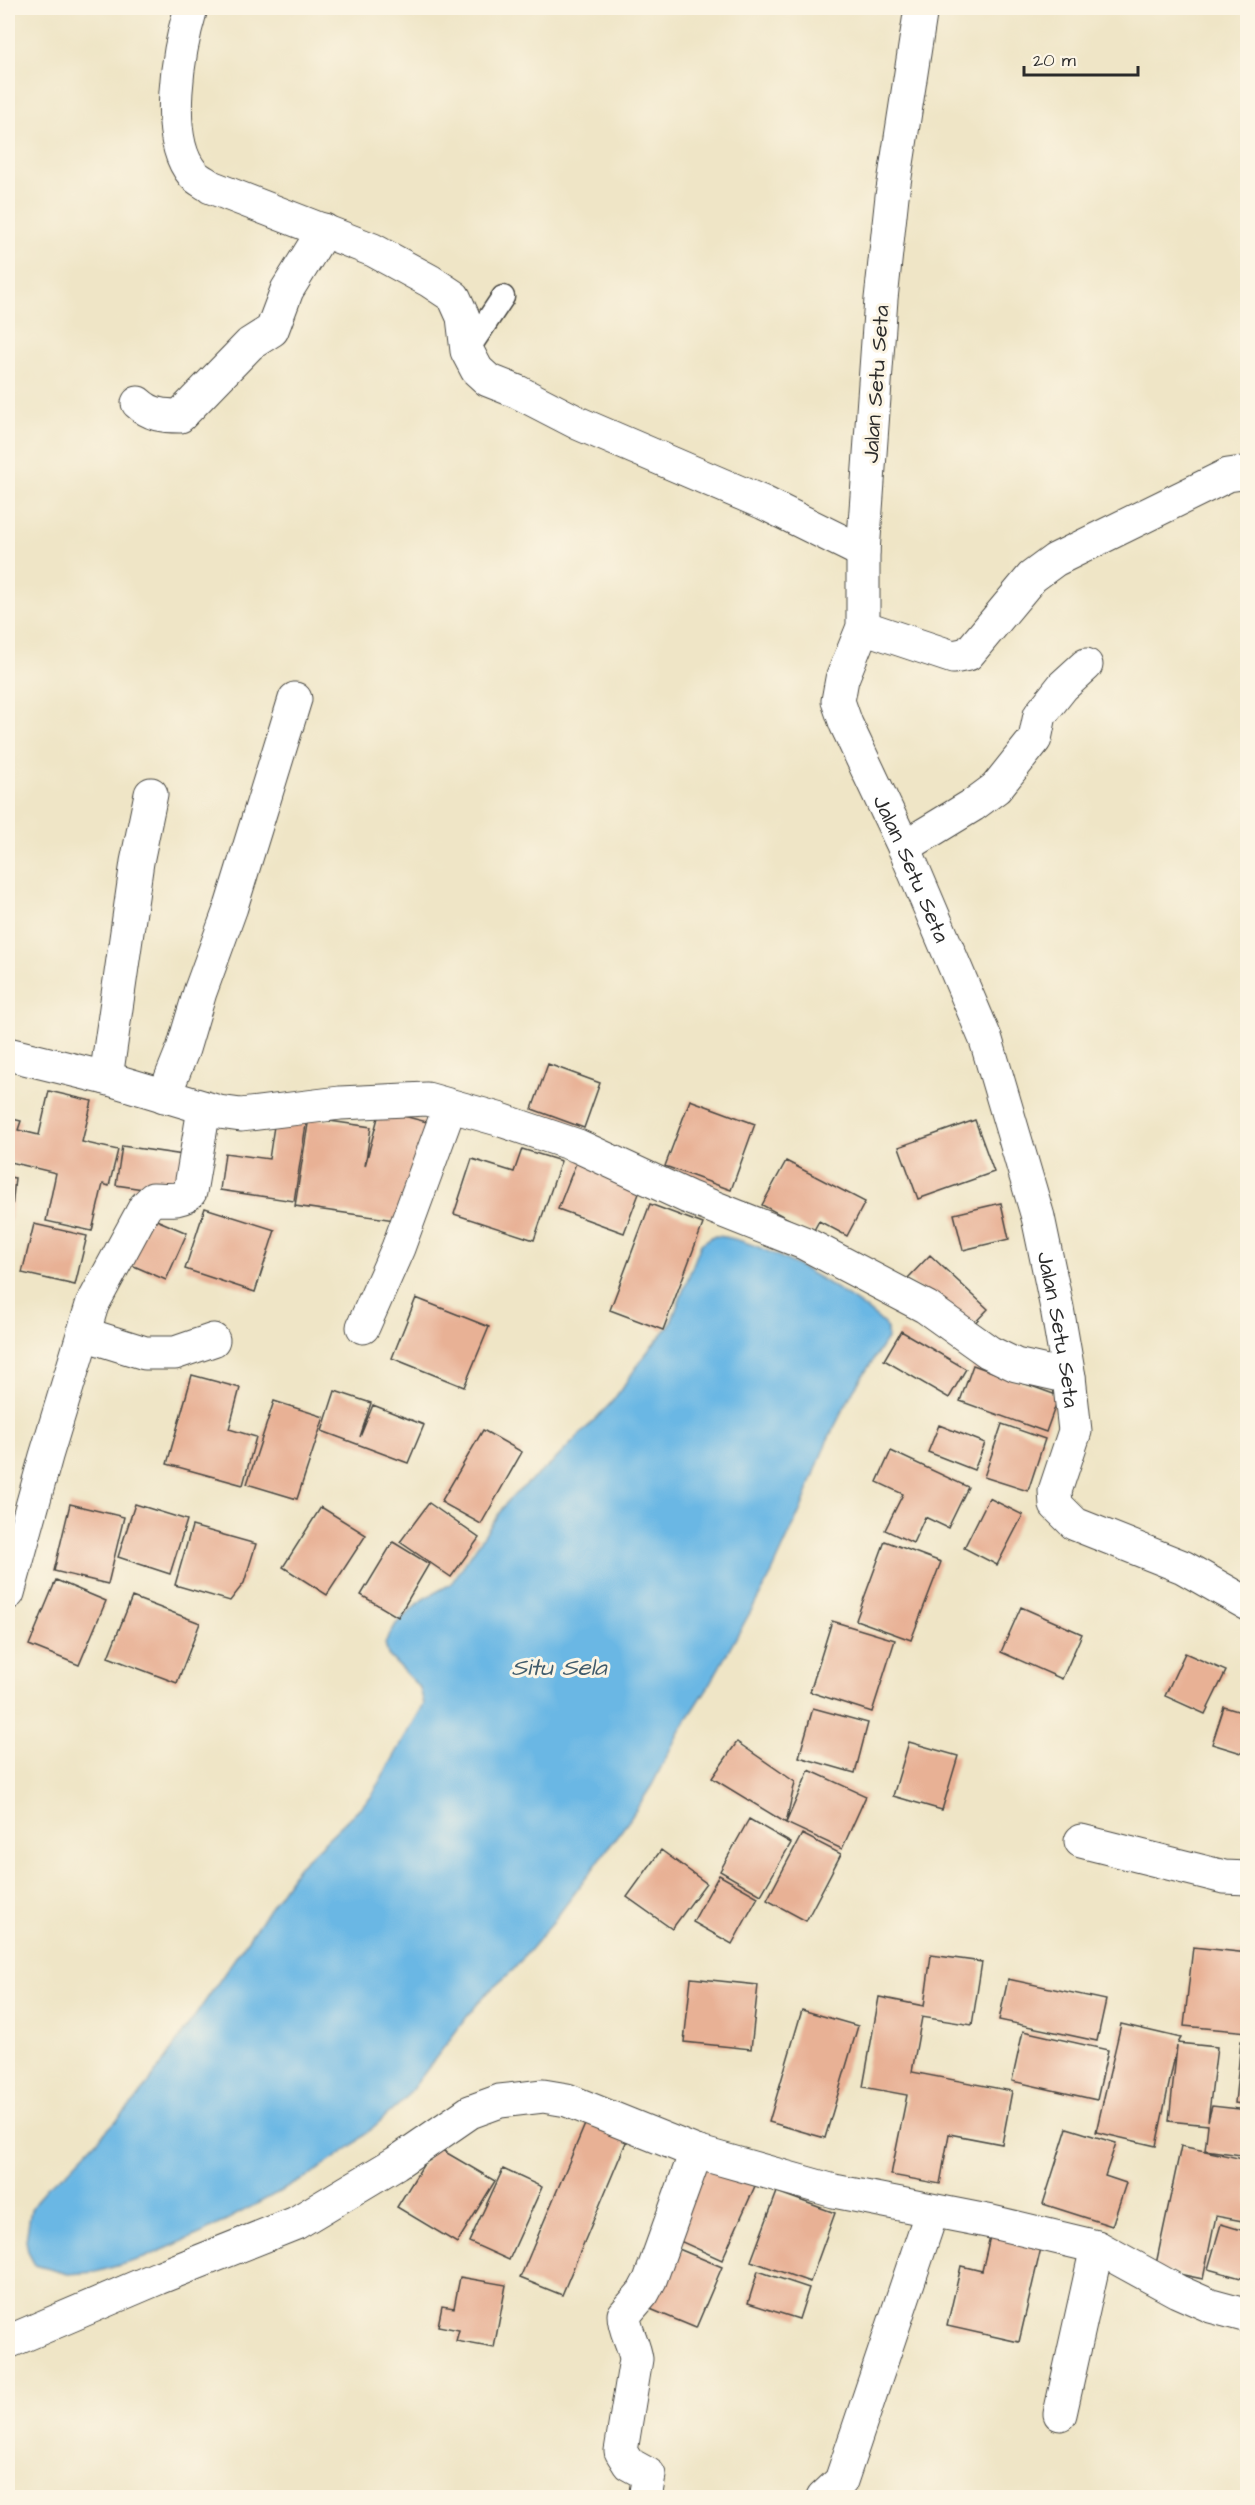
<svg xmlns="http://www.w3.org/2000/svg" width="1255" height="2505" viewBox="0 0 1255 2505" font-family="'Architects Daughter',sans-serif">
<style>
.water{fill:#6ab7e4;stroke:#4a7188;stroke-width:1.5}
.building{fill:#e8b195}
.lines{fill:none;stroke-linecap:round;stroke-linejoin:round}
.lane-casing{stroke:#484742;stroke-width:25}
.street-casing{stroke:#484742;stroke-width:35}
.lane{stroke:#fff;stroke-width:22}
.street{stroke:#fff;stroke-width:33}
.labels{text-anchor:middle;stroke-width:6;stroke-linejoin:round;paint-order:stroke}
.street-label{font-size:22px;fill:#2b2b2b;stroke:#fcf5e5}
.water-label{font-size:24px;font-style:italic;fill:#415c6c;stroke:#fcf5e5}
</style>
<rect width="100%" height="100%" fill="#fcf5e5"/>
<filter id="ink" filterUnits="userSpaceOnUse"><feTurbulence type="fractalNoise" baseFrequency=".0167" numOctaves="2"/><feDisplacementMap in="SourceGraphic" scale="12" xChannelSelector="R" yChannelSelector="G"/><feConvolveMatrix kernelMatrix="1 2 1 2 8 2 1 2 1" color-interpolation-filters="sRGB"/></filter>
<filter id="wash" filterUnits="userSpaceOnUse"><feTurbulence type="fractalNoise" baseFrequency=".008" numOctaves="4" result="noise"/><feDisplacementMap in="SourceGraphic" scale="24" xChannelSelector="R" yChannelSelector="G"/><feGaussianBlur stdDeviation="1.35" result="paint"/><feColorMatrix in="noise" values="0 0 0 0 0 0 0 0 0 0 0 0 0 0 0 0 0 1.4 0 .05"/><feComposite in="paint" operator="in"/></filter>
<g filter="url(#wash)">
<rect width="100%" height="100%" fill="#efe5c6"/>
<path class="water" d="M713,1236c44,0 139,58 171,88l3,5v10l-33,50 -28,54 -25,66 -32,70 -61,108 -29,45 -27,53 -22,34 -77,103 -40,48 -29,26 -15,18 -65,86 -52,46 -45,31 -103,55 -60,26 -48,14 -28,2 -33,-9 -7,-13 -2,-12 5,-31 15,-22 20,-14 73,-76 159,-230 73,-70 53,-93 -4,-16 -32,-33 -3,-12 11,-19 27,-25 28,-15 57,-84 46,-39 58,-59 36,-51 22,-26 31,-81z"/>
<g id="blocks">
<path class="building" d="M548,1064l52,19 -16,45 -52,-19z
M49,1091l43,10 -10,41 36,8 -9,36 -6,-2 -11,47 -46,-10 10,-48 -46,-11 -2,12v-56l13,3 -3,9 21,5z
M690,1100l65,24 -24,66 -66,-24z
M380,1110l47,12 -25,99 -107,-15 14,-88 62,9 -6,39z
M276,1113l31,5 -13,83 -74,-11 5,-37 44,6z
M975,1120l19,52 -76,27 -19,-52z
M122,1146l68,10 -6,39 -68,-10z
M522,1149l39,12 -27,79 -80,-26 18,-55 42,13z
M578,1158l65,25 -19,50 -66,-24z
M786,1161l79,41 -18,34 -28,-15 -6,11 -51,-27z
M8,1177l7,1 -5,50h-2z
M1001,1203l8,36 -46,11 -9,-36z
M650,1204l53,20 -40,106 -53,-20z
M205,1208l70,22 -20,62 -70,-23z
M147,1216l40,17 -21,47 -39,-17z
M34,1224l53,12 -12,49 -53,-12z
M930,1255l58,54 -22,23 -58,-54z
M416,1298l73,29 -25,60 -72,-29z
M901,1331l65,38 -17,29 -65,-38z
M973,1365l86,31 -13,36 -86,-31z
M192,1375l48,13 -11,41 27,8 -13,48 -76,-21z
M335,1391l36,12 -11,34 13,-32 51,20 -16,38 -86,-32z
M274,1401l50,16 -27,82 -50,-15z
M1002,1424l43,15 -17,52 -44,-14z
M939,1425l46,18 -11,27 -46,-18z
M483,1430l39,22 -41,72 -40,-22z
M891,1451l77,36 -20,41 -23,-11 -12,26 -28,-13 18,-36 -26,-12z
M989,1498l34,17 -26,50 -33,-17z
M429,1503l50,35 -28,39 -51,-35z
M70,1504l54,13 -16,67 -54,-13z
M135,1504l52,16 -17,54 -52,-17z
M321,1507l45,28 -39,60 -44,-28z
M192,1526l64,18 -12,39 -14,18 -55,-16z
M885,1541l56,21 -30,78 -55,-20z
M393,1542l36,22 -31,53 -37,-22z
M56,1580l50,21 -27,64 -50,-20z
M132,1597l68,26 -23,60 -69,-26z
M1021,1607l61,27 -20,45 -61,-27z
M832,1621l63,19 -23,72 -62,-20z
M1185,1653l41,18 -21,43 -40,-18z
M1224,1707l24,7v41l-36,-11z
M813,1708l55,15 -13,50 -56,-16z
M737,1742l58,40 -9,41 -74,-45z
M909,1742l49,14 -16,54 -49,-14z
M809,1770l57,26 -24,53 -56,-26z
M749,1819l42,24 -30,52 -41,-24z
M802,1834l39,20 -35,67 -39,-21z
M661,1850l45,33 -34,46 -45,-32z
M719,1875l39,22 -26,47 -39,-22z
M1193,1947l55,6v79l-64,-6z
M931,1955l51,7 -10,63 -50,-8 -10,55 100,19 -10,53 -53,-10 -9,50 -49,-9 16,-80 -44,-8 16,-90 45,9z
M691,1978l67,7 -7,64 -67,-7z
M1008,1979l98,21 -9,41 -98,-21z
M802,2010l56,16 -33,112 -56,-16z
M1121,2024l60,14 -3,5 39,4 -9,74 4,-15 36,4v46l-43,-6 3,-25 -39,-4 8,-75 -21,100 -60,-14z
M1023,2031l85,19 -11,50 -85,-19z
M1241,2041l7,1v63l-13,-2z
M586,2122l41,18 -65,155 -42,-17z
M1067,2128l49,15 -11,33 21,7 -14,43 -69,-22z
M435,2146l60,35 -38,62 -60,-36z
M1181,2146l67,14v62l-32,-6 -13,63 -48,-10z
M705,2163l50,23 -33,74 -51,-23z
M503,2169l39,18 -33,73 -40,-18z
M777,2192l58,21 -25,69 -59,-21z
M993,2223l51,12 -25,107 -72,-16 14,-60 21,5z
M1221,2224l27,8v48l-40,-11z
M674,2247l48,20 -26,61 -48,-20z
M758,2271l51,17 -10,31 -51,-16z
M460,2277l46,8 -12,63 -38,-7 3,-11 -21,-4 4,-20 12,2z"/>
</g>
</g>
<g filter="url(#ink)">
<use href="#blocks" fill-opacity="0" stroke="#484742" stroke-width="1.5"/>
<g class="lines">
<g class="lane-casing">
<path id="lane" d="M467,351l36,-54"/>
</g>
<g class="street-casing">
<g id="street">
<path d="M191,8c-12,40 -29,130 2,166 4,5 13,9 18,13l162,63 57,31 24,16 9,20 4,34 10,19 11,10 30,12 62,32 184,79 99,49"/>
<path id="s1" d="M921,8l-29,188 -11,103 -18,253v75l-21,52 -4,22 8,23 58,123 82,193 52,177 19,91 12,69 6,54 -20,60 1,14 19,19 108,43 65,37"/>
<path d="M138,403c13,12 25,13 42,13l70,-72 22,-14 15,-40 37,-60"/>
<path d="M863,627l90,30 15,-3 64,-77 23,-17 173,-85 14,-2 6,2"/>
<path d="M904,847l69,-42 23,-17 39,-49 5,-24 23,-29 23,-21"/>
<path d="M8,1054l98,24 113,34 22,3 99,-12 87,-4 71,20 80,27 110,51 116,46 122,64 63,45 27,13 53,12"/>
<path d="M106,1078l31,-216 14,-68"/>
<path d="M164,1096l19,-47 17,-57 31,-85 64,-208"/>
<path d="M363,1327l35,-79 52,-142"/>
<path d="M84,1334l61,19h30l38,-13"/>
<path d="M8,1593l38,-137 46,-151 53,-98 8,-8c12,0 29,3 37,-7l14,-83"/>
<path d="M1081,1841l143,36 24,1"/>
<path d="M8,2342l150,-64 138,-55 100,-60 74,-51 30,-11 43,-5 24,4 129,52 138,39 158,31 105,25 80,44 34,15 37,10"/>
<path d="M1060,2414l37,-167"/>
<path d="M645,2498l4,-23 -20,-11 -8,-13 15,-92c-2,-16 -12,-29 -12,-44l19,-22 7,-13 46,-128"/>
<path d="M823,2498l18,-17 91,-270"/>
</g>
</g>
<use href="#lane" class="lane"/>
<use href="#street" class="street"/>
</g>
</g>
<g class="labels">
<g class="street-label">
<text transform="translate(875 384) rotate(-86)" y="8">Jalan Setu Seta</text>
<text dy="8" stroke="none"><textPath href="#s1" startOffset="884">Jalan Setu Seta</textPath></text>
<text dy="8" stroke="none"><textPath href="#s1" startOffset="1370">Jalan Setu Seta</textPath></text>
</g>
<g class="water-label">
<text x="559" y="1675">Situ Sela</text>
</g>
</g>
<rect width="1255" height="2505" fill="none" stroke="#fcf5e5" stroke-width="30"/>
<path d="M1024 66v9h114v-9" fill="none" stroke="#2b2b2b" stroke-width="3"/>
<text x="1033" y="66" font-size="18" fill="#2b2b2b" stroke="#fcf5e5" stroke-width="4.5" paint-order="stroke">20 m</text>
</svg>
